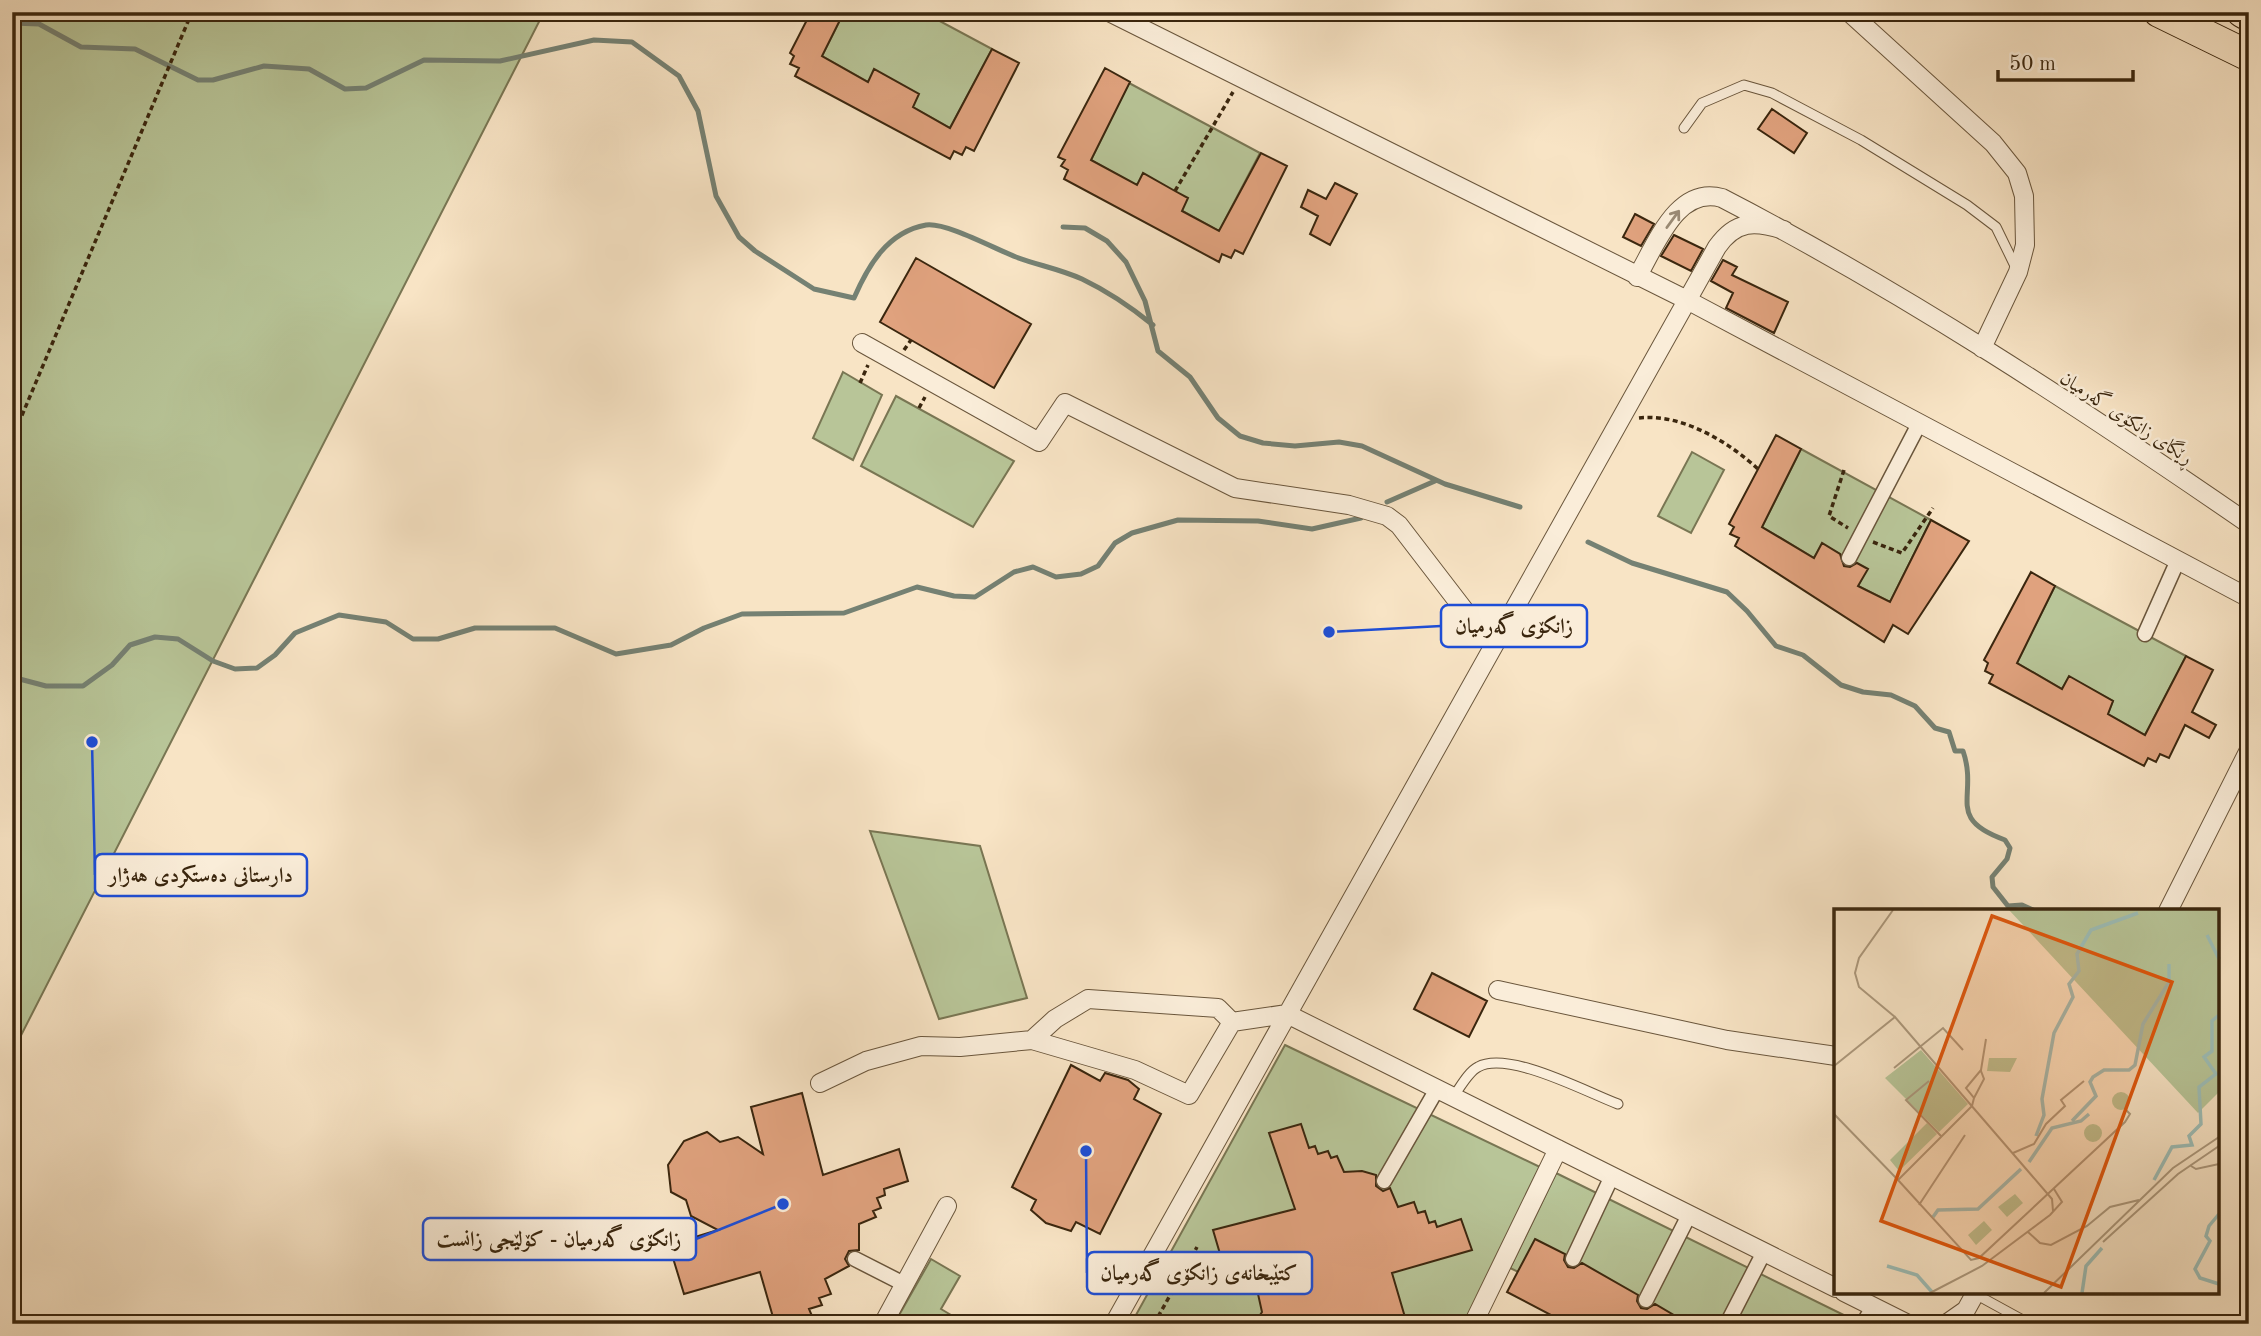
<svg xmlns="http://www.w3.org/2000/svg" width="2261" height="1336" viewBox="0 0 2261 1336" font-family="'Old Standard TT',Amiri,serif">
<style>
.green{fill:#b8c598;stroke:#797653;stroke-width:2}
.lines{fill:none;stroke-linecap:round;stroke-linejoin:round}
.stream{stroke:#758173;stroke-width:5}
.building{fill:#e0a27e;stroke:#3a260e;stroke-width:2}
.service-casing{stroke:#6a563c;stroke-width:11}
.pedestrian-casing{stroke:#6a563c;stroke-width:17}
.minor-casing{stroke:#6a563c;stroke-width:20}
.trunk-casing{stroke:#3a260e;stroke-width:32}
.path{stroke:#3a260e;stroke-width:3.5;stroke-dasharray:5 3.5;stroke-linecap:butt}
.service{stroke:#faedd9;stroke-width:9}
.pedestrian{stroke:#faedd9;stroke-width:14}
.minor{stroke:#faedd9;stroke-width:18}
.trunk{stroke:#f8e4c5;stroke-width:30}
.oneway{stroke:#9a8a74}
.labels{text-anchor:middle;stroke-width:5;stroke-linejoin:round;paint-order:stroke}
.street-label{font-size:19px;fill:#3a260e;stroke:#faedd9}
.inset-river{fill:none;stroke:#9dbeb7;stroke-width:3.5}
.inset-road{fill:none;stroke:#ac987c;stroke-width:2}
.view{fill:#df560c;fill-opacity:0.15;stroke:#df560c;stroke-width:3.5}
.inset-edge{fill:none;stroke:#3a260e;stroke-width:3.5}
.leader{fill:none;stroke:#1d4ed8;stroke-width:2.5}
.callout-dot{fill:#1d4ed8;stroke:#faedd9;stroke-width:2.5}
.callout{fill:#faedd9;stroke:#1d4ed8;stroke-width:2.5}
.callout-label{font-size:21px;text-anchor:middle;font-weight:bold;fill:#3a260e}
</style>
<rect width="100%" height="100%" fill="#f8e4c5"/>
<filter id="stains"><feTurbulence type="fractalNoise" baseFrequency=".00286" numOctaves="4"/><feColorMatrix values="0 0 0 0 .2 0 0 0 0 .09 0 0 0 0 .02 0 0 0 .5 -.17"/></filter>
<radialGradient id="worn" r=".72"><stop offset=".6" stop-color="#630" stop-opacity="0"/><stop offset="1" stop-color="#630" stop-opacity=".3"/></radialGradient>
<path class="green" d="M12,12h532l-532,1041z
M844,12h79l69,37 -42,79 -128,-72z
M1129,83l131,70 -41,78 -128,-71z
M843,372l39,23 -29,65 -40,-22z
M896,396l118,65 -41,66 -112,-61z
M1801,449l130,71 -41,82 -32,-16 9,-17 -45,-25 -8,14 -52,-31z
M1692,452l32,18 -33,63 -33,-17z
M2055,586l131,70 -41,79 -37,-21 5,-13 -44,-24 -7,12 -45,-26z
M870,831l110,15 47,152 -88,21z
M1285,1045l255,122 -76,157h-333z
M1556,1173l306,151h-233l-119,-56z
M931,1259l29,17 -19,33 25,15h-72z"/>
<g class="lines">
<path class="stream" d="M12,23l27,1 42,23 54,2 63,31h15l51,-14 45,3 36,20 21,-1 58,-28 76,1 94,-21 38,2 47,34 19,35 18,85 23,41 16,14 59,38 40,9c14,-32 33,-66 72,-73 20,-3 69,24 90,32 21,8 44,12 66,22 25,12 49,28 71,46
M1063,227l22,1 22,13 19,21 19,39 13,50 32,26 28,41 22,18 23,7 32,3 44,-4 23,4 83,38 75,23
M1387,502l48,-21
M1588,542l44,21 95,29 20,19 29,35 27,9 38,30 22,7 28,3 24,11 20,22 14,4 6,19h8c16,46 -19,67 42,89l5,8 -3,11 -15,18 1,10 15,19 14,-1 13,6
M12,677l34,9h37l29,-21 18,-20 25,-8 23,2 35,22 22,8 22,-1 18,-13 20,-22 44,-18 47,7 27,17h25l37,-11h80l61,26 55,-9 33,-17 38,-14 102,-1 73,-26 37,9 21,1 39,-25 19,-5 23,10 25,-3 17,-8 17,-23 17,-10 46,-13 80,1 54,8 49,-11"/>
</g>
<path class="building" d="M811,12h33l-22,44 46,26 6,-13 45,25 -6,13 37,21 42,-79 27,14 -45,88 -8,-4 -4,8 -8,-4 -4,8 -155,-83 4,-8 -9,-4 4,-8 -4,-3z
M1105,68l25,14 -39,78 46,25 6,-12 32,18 13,7 -6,13 37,20 42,-78 26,13 -44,88 -8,-4 -4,8 -9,-4 -3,8 -155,-83 4,-9 -7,-4 4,-6 -7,-3z
M1772,109l35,24 -13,20 -36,-24z
M1335,183l22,11 -27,51 -20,-11 8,-18 -17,-9 7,-17 18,9z
M1635,214l19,10 -13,22 -18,-9z
M1674,235l29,14 -12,22 -30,-15z
M916,258l115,66 -37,64 -114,-66z
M1723,260l14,7 -5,8 56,27 -14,31 -48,-25 7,-15 -22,-12z
M1776,435l25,14 -39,78 52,31 8,-15 18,11 4,12 6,1 7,-4 11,6 -10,17 32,16 41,-82 38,21 -61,93 -15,-9 -9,17 -149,-96 4,-8 -9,-4 4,-7 -5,-3z
M2031,572l24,14 -38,77 45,26 7,-13 44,25 -5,13 37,21 41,-79 27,14 -21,42 24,13 -7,13 -24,-13 -16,33 -9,-4 -4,8 -8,-4 -4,8 -155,-83 4,-8 -8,-4 3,-8 -4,-3z
M1432,973l55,28 -18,36 -55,-28z
M1071,1065l29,16 5,-8 23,7 11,9 -5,10 27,15 -61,120 -24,-12 -5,9 -25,-8 -15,-13 5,-10 -24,-13z
M802,1093l21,82 76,-26 9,32 -24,8 1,6 -8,3 4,10 -8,3 3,6 -17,7v26l-10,1 -4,8 4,7 -24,13 6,15 -12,4 3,7 -13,4 3,7 -6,1 2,7h-33l-15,-52 -76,22 -15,-49 49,-15 -27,-14 -5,-16 -15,-8 -3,-27 16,-24 23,-9 13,10 18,-5 25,17 -12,-47z
M1301,1124l8,24 6,-2 3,8 10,-3 3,7 6,-2 7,16 18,-1 14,4v11l7,5 7,-3 8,19 16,-5 4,11 7,-2 4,12 6,-2 2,6 24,-8 11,31 -80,23 15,51h-153l8,-12 -4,-18 16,-25 -46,12 -15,-51 82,-21 -26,-76z
M1535,1239l30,15 -1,6 4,7 6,1 8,-5 56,32 -1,6 4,7 6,1 8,-5 34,20h-121l-61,-32z"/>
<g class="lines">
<g class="service-casing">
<path id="service" d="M1684,128l18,-25 42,-18 28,8 89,47 106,65 29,22 21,43
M1453,1097c7,-9 15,-25 25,-30 30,-17 108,25 140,37
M1977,1295l53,29"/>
</g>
<g class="pedestrian-casing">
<path id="pedestrian" d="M1849,558l70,-134
M2145,634l33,-74
M1384,1181l53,-92
M855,1259l49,25
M1573,1259l39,-83
M1646,1300l43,-85
M1727,1324l37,-72
M1863,1324l10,-17"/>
</g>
<g class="minor-casing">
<path id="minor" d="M1109,12l578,288 562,298
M1849,12l144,131 24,30 7,23 1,49 -7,27 -36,76
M1637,277c19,-32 40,-92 85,-79 184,95 357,209 527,326
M862,343l177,99 26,-39 170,85 114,17 38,11 12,9 66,86 34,25
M2168,911l81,-161
M1498,990l229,50 109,16
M1032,1040l23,-21 33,-20 130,9 14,14
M820,1083l46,-22 55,-15 39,1 72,-7 103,30 54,25 43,-73 55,-8 549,274
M1844,1292l64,32
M883,1324l64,-118
M1114,1324l603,-1077c19,-27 38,-26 67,-17
M1473,1324l85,-175
M1946,1324l20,-14 10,-18"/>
</g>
<g class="trunk-casing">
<path id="trunk" d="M2159,12l90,44
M2242,12l7,4"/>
</g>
<path class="path" d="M1175,191l58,-99
M904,350l7,-10
M860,383l8,-18
M919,408l6,-11
M1639,418c42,-5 90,24 119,51
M12,439l180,-427
M1844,470l-15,46 19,12
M1873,542l29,11 31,-45
M1154,1324l43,-77"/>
<use href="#service" class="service"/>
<use href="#pedestrian" class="pedestrian"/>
<use href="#minor" class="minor"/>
<use href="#trunk" class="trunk"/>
</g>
<defs><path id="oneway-shaft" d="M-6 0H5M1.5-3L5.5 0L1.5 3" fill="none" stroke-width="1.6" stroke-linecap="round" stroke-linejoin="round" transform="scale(1.75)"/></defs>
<use class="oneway" href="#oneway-shaft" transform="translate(1673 219) rotate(-54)"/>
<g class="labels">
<g class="street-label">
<text transform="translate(2127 417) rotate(33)" y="7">ڕێگای زانکۆی گەرمیان</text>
</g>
</g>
<g transform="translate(1834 909)">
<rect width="385" height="385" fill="#f8e4c5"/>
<path d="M175,1h210v182l-21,21zM87,141l47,54 -29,28 -54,-54zM155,149h28l-7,14 -23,-1zM278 192a9 9 0 1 1 18 0a9 9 0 1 1-18 0ZM93,214l10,11 -38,37 -9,-11zM250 224a9 9 0 1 1 18 0a9 9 0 1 1-18 0ZM181,285l8,9 -16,14 -9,-10zM150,312l8,9 -16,15 -8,-10z" fill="#b8c598"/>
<path class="inset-river" d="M373,26l12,24M238,212l24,-25 -6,-14 3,-5 11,-7h25l6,-5 8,-41 26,-42v-18M202,227l8,-21 -2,-16 12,-66 19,-36 -4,-13 10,-13 -2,-17 14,-24 47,-17M195,253l23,-34 29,-7 8,-7M320,271l18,-33 20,-2 -3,-9 12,-12 -2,-37 17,-13 -12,-17 8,-6v-30l7,-6M385,305l-10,12 -3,10 4,5 -15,28 5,9 19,6M99,308l5,-7 40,-1 43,-40M53,357l30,9 15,17M248,384l4,-27 16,-18"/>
<path class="inset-road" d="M59,1l-34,48 -4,15 4,14 36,30M152,130l-5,31 -15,18 8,10 -2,8 -74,74 73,80 8,-2 146,-136 5,-8 -5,-5M0,157l61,-49 157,182 1,12M60,159l49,-40 20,22M95,172l-23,19 35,36M140,189l10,-19 -3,-8M0,205l64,66M179,244l21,-9 12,-20 19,-18 -4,-6 23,-19M357,257l5,3 23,-5M85,296l46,-70M194,323l12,11 11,2 36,-19 23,-19 29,-7M269,333l75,-68 41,-28M96,384l52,-27 68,-51 12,-13 -8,-13M210,384l129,-125 46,-31"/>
<path class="view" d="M158,7l180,66 -111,305 -180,-66z"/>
<rect width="385" height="385" class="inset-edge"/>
</g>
<path class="leader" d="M1329 632L1441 626M92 742L95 875M783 1204L696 1239M1086 1151L1087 1273"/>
<g class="callout-dot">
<circle cx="1329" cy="632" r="7"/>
<circle cx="92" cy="742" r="7"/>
<circle cx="783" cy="1204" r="7"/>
<circle cx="1086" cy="1151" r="7"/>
</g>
<g class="callout">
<rect x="1441" y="605" width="146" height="42" rx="7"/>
<rect x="95" y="854" width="212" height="42" rx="7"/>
<rect x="423" y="1218" width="273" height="42" rx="7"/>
<rect x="1087" y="1252" width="225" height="42" rx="7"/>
</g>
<g class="callout-label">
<text x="1514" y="633">زانکۆی گەرمیان</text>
<text x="201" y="882">دارستانی دەستکردی هەژار</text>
<text x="559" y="1246">زانکۆی گەرمیان - کۆلێجی زانست</text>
<text x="1199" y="1280">کتێبخانەی زانکۆی گەرمیان</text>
</g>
<rect width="2261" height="1336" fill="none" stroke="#f8e4c5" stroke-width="42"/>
<rect x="14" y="14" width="2233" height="1308" fill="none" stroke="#3a260e" stroke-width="3.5"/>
<rect x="21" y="21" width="2219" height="1294" fill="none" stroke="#3a260e" stroke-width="2"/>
<path d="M1998 70v10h135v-10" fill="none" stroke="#3a260e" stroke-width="3.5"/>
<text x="2009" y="70" font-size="21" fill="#3a260e" stroke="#faedd9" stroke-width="5" paint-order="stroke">50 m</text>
<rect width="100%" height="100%" filter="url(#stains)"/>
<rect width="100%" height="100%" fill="url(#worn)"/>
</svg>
